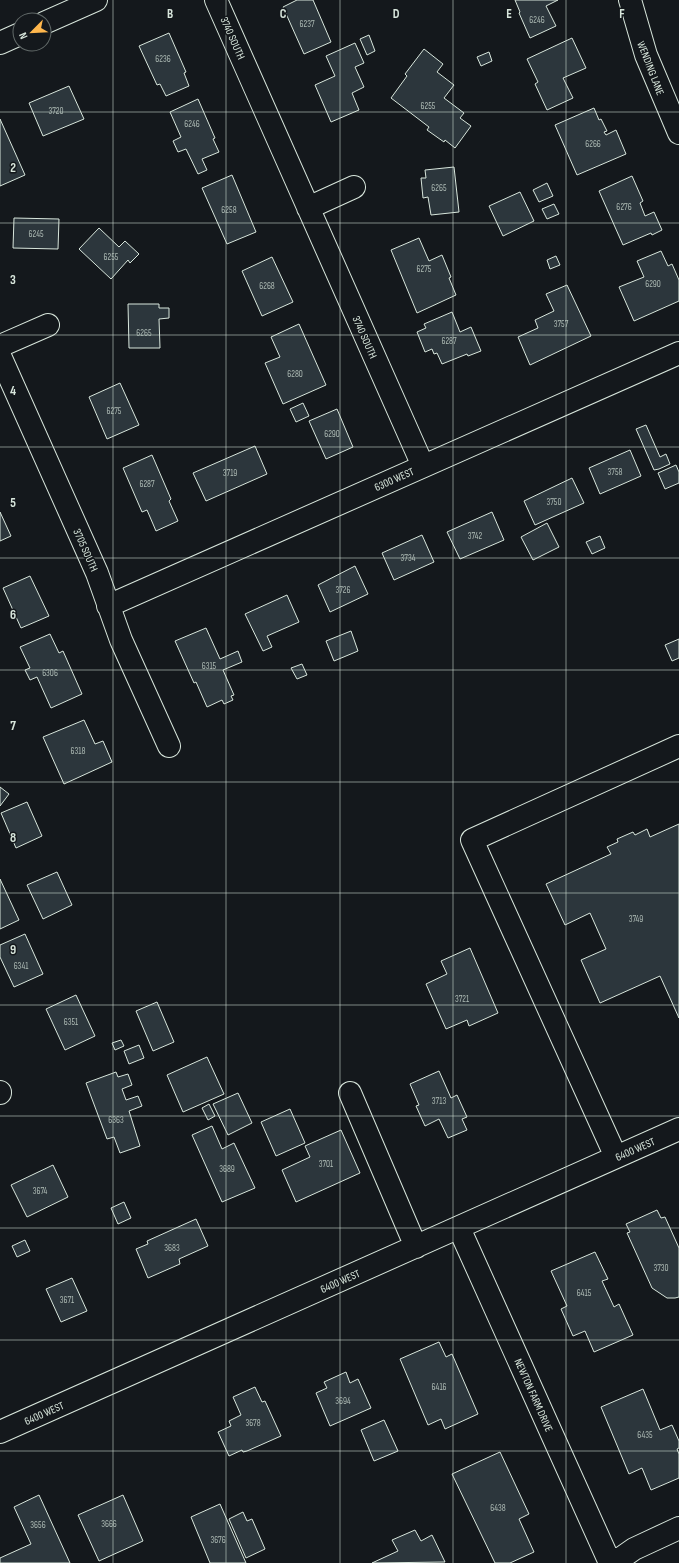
<svg xmlns="http://www.w3.org/2000/svg" width="679" height="1563" viewBox="0 0 679 1563" font-family="'Sofia Sans Condensed',sans-serif">
<style>
.building{fill:#2c363c;stroke:#d8e6dc}
.lines{fill:none;stroke-linecap:round;stroke-linejoin:round}
.minor-casing{stroke:#d8e6dc;stroke-width:24}
.minor{stroke:#14181c;stroke-width:22}
.grid{fill:none;stroke:#d8e6dc;stroke-width:1;stroke-opacity:0.55}
.labels{text-anchor:middle;stroke-width:3;stroke-linejoin:round;paint-order:stroke}
.number-label{font-size:9px;fill:#adbab4}
.street-label{font-size:11px;fill:#d8e6dc;stroke:#14181c}
.grid-label{font-size:13px;text-anchor:middle;font-weight:bold;fill:#d8e6dc;stroke:#14181c;stroke-width:3;stroke-linejoin:round;paint-order:stroke}
</style>
<rect width="100%" height="100%" fill="#14181c"/>
<path class="building" d="M297,0h16l18,42 -27,12 -21,-47z
M515,0h43l-12,6 10,20 -26,12 -11,-25 1,-1z
M169,33l17,39 -2,1 5,13 -23,10 -6,-12 -3,1 -18,-39z
M369,35l6,16 -8,4 -7,-16z
M572,38l14,30 -23,10 10,20 -26,12 -12,-26 3,-2 -11,-23z
M355,43l9,20 -9,4 9,20 -12,6 7,17 -28,12 -16,-37 20,-9 -9,-20z
M424,49l19,15 -6,8 17,13 -10,13 20,15 -4,5 11,8 -16,22 -10,-8 -1,2 -17,-12 2,-3 -38,-29 16,-22 -2,-2z
M489,52l3,9 -11,5 -4,-9z
M69,86l15,33 -41,17 -14,-33z
M198,99l17,39 -2,1 6,13 -17,7 5,11 -9,4 -12,-25 -8,3 -5,-11 8,-4 -11,-25z
M594,108l5,12 2,-1 6,12 -3,1 2,3 10,-5 10,24 -49,21 -22,-50z
M0,119l25,56 -25,11z
M454,167l5,45 -28,3 -3,-18 -5,1 -2,-20h5l-1,-8z
M232,175l24,57 -29,12 -25,-56z
M632,176l11,25 -3,2 5,13 9,-4 8,18 -10,5 -1,-2 -28,12 -24,-54z
M547,183l6,13 -14,6 -6,-12z
M520,192l14,29 -31,15 -14,-30z
M554,204l5,10 -12,5 -5,-10z
M14,218l45,1 -1,30 -45,-1z
M99,228l20,19 6,-6 14,13 -9,9 -2,-3 -17,19 -32,-30z
M419,238l10,23 13,-6 9,22 -2,1 7,17 -39,18 -26,-63z
M661,251l7,15 4,-2 7,16v21l-45,20 -15,-34 25,-10 -7,-16z
M556,256l4,9 -10,4 -3,-9z
M272,257l21,45 -31,14 -20,-45z
M567,285l24,51 -61,29 -12,-28 20,-9 -3,-8 19,-9 -8,-17z
M128,304h31v4h10v10l-10,1 1,29h-31z
M452,312l8,20 11,-5 10,24 -13,5 -1,-2 -25,10 -5,-11 -3,1 -2,-5 -7,3 -8,-20 9,-4 -2,-4z
M299,324l27,61 -43,19 -18,-41 15,-6 -9,-20z
M120,383l19,42 -32,14 -18,-42z
M303,403l6,13 -13,6 -6,-13z
M337,409l16,38 -27,12 -17,-38z
M646,425l14,32 6,-3 4,10 -11,5 -5,1 -18,-41z
M255,446l12,28 -61,27 -13,-28z
M630,450l11,26 -41,18 -11,-26z
M152,455l19,44 -2,2 9,20 -22,10 -9,-21 -5,2 -19,-44z
M676,465l3,7v11l-14,6 -7,-16z
M572,478l12,25 -49,22 -11,-24z
M0,512l11,24 -11,5z
M492,512l12,28 -44,19 -13,-27z
M547,523l12,24 -26,13 -12,-23z
M422,535l12,27 -40,18 -12,-27z
M600,536l5,12 -13,6 -6,-12z
M355,566l13,28 -38,18 -12,-27z
M30,576l19,40 -28,12 -18,-40z
M287,595l12,27 -32,14 5,11 -9,4 -18,-37z
M206,628l14,31 18,-8 4,11 -19,8 11,25 -3,1 2,4 -9,4 -2,-4 -15,7 -11,-25 -2,1 -19,-42z
M351,631l7,20 -24,10 -8,-20z
M50,634l9,19 4,-2 19,43 -31,14 -14,-31 -7,3 -5,-10 5,-2 -10,-21z
M679,639v19l-7,3 -7,-16z
M302,664l5,11 -10,4 -6,-11z
M84,720l11,24 8,-3 9,21 -48,22 -21,-47z
M0,787l9,7 -9,12z
M27,802l15,34 -26,12 -15,-35z
M679,824v194l-19,-42 -60,27 -19,-43 25,-11 -16,-36 -25,12 -19,-41 65,-30 -4,-7 11,-5 -1,-3 16,-7 2,3 12,-6 3,8z
M57,872l15,33 -29,14 -16,-34z
M0,879l19,41 -19,9z
M25,934l18,40 -29,13 -14,-30v-12z
M470,948l28,65 -29,13 -2,-6 -21,9 -20,-45 21,-10 -6,-13z
M76,995l19,41 -30,14 -19,-41z
M157,1002l17,40 -21,9 -17,-40z
M121,1040l3,6 -9,4 -3,-7z
M139,1045l5,13 -15,6 -5,-13z
M207,1057l17,37 -41,18 -16,-37z
M439,1071l12,27 6,-3 10,22 -5,2 5,11 -19,8 -9,-19 -14,7 -9,-20 3,-1 -9,-21z
M116,1072l2,5 10,-3 4,11 -10,4 4,11 12,-4 4,10 -13,5 11,35 -20,7 -6,-16 -7,2 -21,-56z
M238,1093l14,30 -24,12 -15,-31z
M209,1104l6,12 -7,4 -6,-12z
M290,1109l15,34 -29,13 -15,-34z
M212,1126l10,23 12,-6 21,45 -33,14 -30,-67z
M341,1130l19,43 -64,29 -14,-32 28,-13 -5,-11z
M53,1165l15,32 -41,20 -16,-32z
M124,1202l7,16 -13,6 -7,-16z
M657,1210l4,8 4,-1 14,31v49l-4,1h-8l-15,-10 -25,-55 3,-1 -4,-8z
M196,1219l12,27 -29,13 1,5 -32,14 -12,-29 12,-5 -1,-3z
M25,1240l5,11 -13,6 -5,-11z
M595,1252l13,27 -6,2 12,26 5,-3 14,31 -39,17 -9,-21 -12,5 -12,-27 6,-3 -16,-35z
M72,1278l15,33 -26,11 -15,-33z
M439,1342l7,15 6,-3 26,60 -33,15 -4,-10 -13,6 -28,-66z
M346,1372l4,11 8,-4 13,29 -41,18 -14,-33 11,-5 -3,-6z
M255,1387l7,15 3,-1 16,35 -34,15 -4,1 -1,-2 -13,6 -11,-24 13,-6 -2,-5 12,-6 -8,-18z
M643,1389l17,41 12,-5 7,16v7l-2,1 2,5v24l-28,12 -9,-22 -13,6 -28,-67z
M384,1420l14,31 -24,10 -13,-31z
M500,1452l29,62 -10,5 15,33 -24,11h-15l-43,-89z
M39,1495l31,68h-70v-5l31,-14 -17,-37z
M123,1495l20,46 -44,20 -21,-46z
M220,1504l26,59h-36l-19,-46z
M243,1512l4,9 5,-2 13,30 -19,9 -17,-39z
M415,1530l6,11 11,-6 13,27 -73,1 26,-12 -6,-11z"/>
<g class="lines">
<g class="minor-casing">
<path id="minor" d="M216,0l207,466
M630,0l16,55 33,78
M44,23l52,-23
M0,43l20,-9
M308,208l46,-21
M0,346l48,-21
M0,356l97,217 24,67 48,106
M108,606l571,-253
M0,1092v1
M350,1093l66,154
M616,1157l-144,-317 207,-94
M459,1228l151,335
M0,1432l679,-303
M614,1563l20,-14 45,-21"/>
</g>
<use href="#minor" class="minor"/>
</g>
<path class="grid" d="M113,0v1563M226,0v1563M340,0v1563M453,0v1563M566,0v1563M0,112h679M0,223h679M0,335h679M0,447h679M0,558h679M0,670h679M0,782h679M0,893h679M0,1005h679M0,1116h679M0,1228h679M0,1340h679M0,1451h679"/>
<g class="labels">
<g class="number-label">
<text x="537" y="23">6246</text>
<text x="307" y="27">6237</text>
<text x="163" y="62">6236</text>
<text x="428" y="109">6255</text>
<text x="56" y="114">3720</text>
<text x="192" y="127">6246</text>
<text x="593" y="147">6266</text>
<text x="439" y="191">6265</text>
<text x="624" y="210">6276</text>
<text x="229" y="213">6258</text>
<text x="36" y="237">6245</text>
<text x="111" y="260">6255</text>
<text x="424" y="272">6275</text>
<text x="653" y="287">6290</text>
<text x="267" y="289">6268</text>
<text x="561" y="327">3757</text>
<text x="144" y="336">6265</text>
<text x="449" y="344">6287</text>
<text x="295" y="377">6280</text>
<text x="114" y="414">6275</text>
<text x="332" y="437">6290</text>
<text x="615" y="475">3758</text>
<text x="230" y="476">3719</text>
<text x="147" y="487">6287</text>
<text x="554" y="505">3750</text>
<text x="475" y="539">3742</text>
<text x="408" y="561">3734</text>
<text x="343" y="593">3726</text>
<text x="209" y="669">6315</text>
<text x="50" y="676">6306</text>
<text x="78" y="754">6318</text>
<text x="636" y="922">3749</text>
<text x="21" y="969">6341</text>
<text x="462" y="1002">3721</text>
<text x="71" y="1025">6351</text>
<text x="439" y="1104">3713</text>
<text x="116" y="1123">6363</text>
<text x="326" y="1167">3701</text>
<text x="227" y="1172">3689</text>
<text x="40" y="1194">3674</text>
<text x="172" y="1251">3683</text>
<text x="661" y="1271">3730</text>
<text x="584" y="1296">6415</text>
<text x="67" y="1303">3671</text>
<text x="439" y="1390">6416</text>
<text x="343" y="1404">3694</text>
<text x="253" y="1426">3678</text>
<text x="645" y="1438">6435</text>
<text x="498" y="1511">6438</text>
<text x="109" y="1527">3666</text>
<text x="38" y="1528">3656</text>
<text x="218" y="1543">3676</text>
</g>
<g class="street-label">
<text transform="translate(233 38) rotate(66)" y="4">3740 SOUTH</text>
<text transform="translate(651 68) rotate(69)" y="4">WENDING LANE</text>
<text transform="translate(365 337) rotate(66)" y="4">3740 SOUTH</text>
<text transform="translate(394 479) rotate(-24)" y="4">6300 WEST</text>
<text transform="translate(86 550) rotate(66)" y="4">3705 SOUTH</text>
<text transform="translate(635 1149) rotate(-24)" y="4">6400 WEST</text>
<text transform="translate(340 1281) rotate(-24)" y="4">6400 WEST</text>
<text transform="translate(534 1395) rotate(66)" y="4">NEWTON FARM DRIVE</text>
<text transform="translate(44 1413) rotate(-24)" y="4">6400 WEST</text>
</g>
</g>
<g class="grid-label">
<text x="170" y="18">B</text>
<text x="283" y="18">C</text>
<text x="396" y="18">D</text>
<text x="509" y="18">E</text>
<text x="622" y="18">F</text>
<text x="13" y="172">2</text>
<text x="13" y="284">3</text>
<text x="13" y="395">4</text>
<text x="13" y="507">5</text>
<text x="13" y="619">6</text>
<text x="13" y="730">7</text>
<text x="13" y="842">8</text>
<text x="13" y="954">9</text>
</g>
<g transform="translate(32 32) rotate(246)"><circle r="19" fill="#14181c" stroke="#626a69"/>
<path d="M0-3L7 15L0 10L-7 15Z" fill="#ffb74d"/>
<text y="-6" font-size="11" font-weight="bold" text-anchor="middle" fill="#d8e6dc">N</text>
</g>
</svg>
